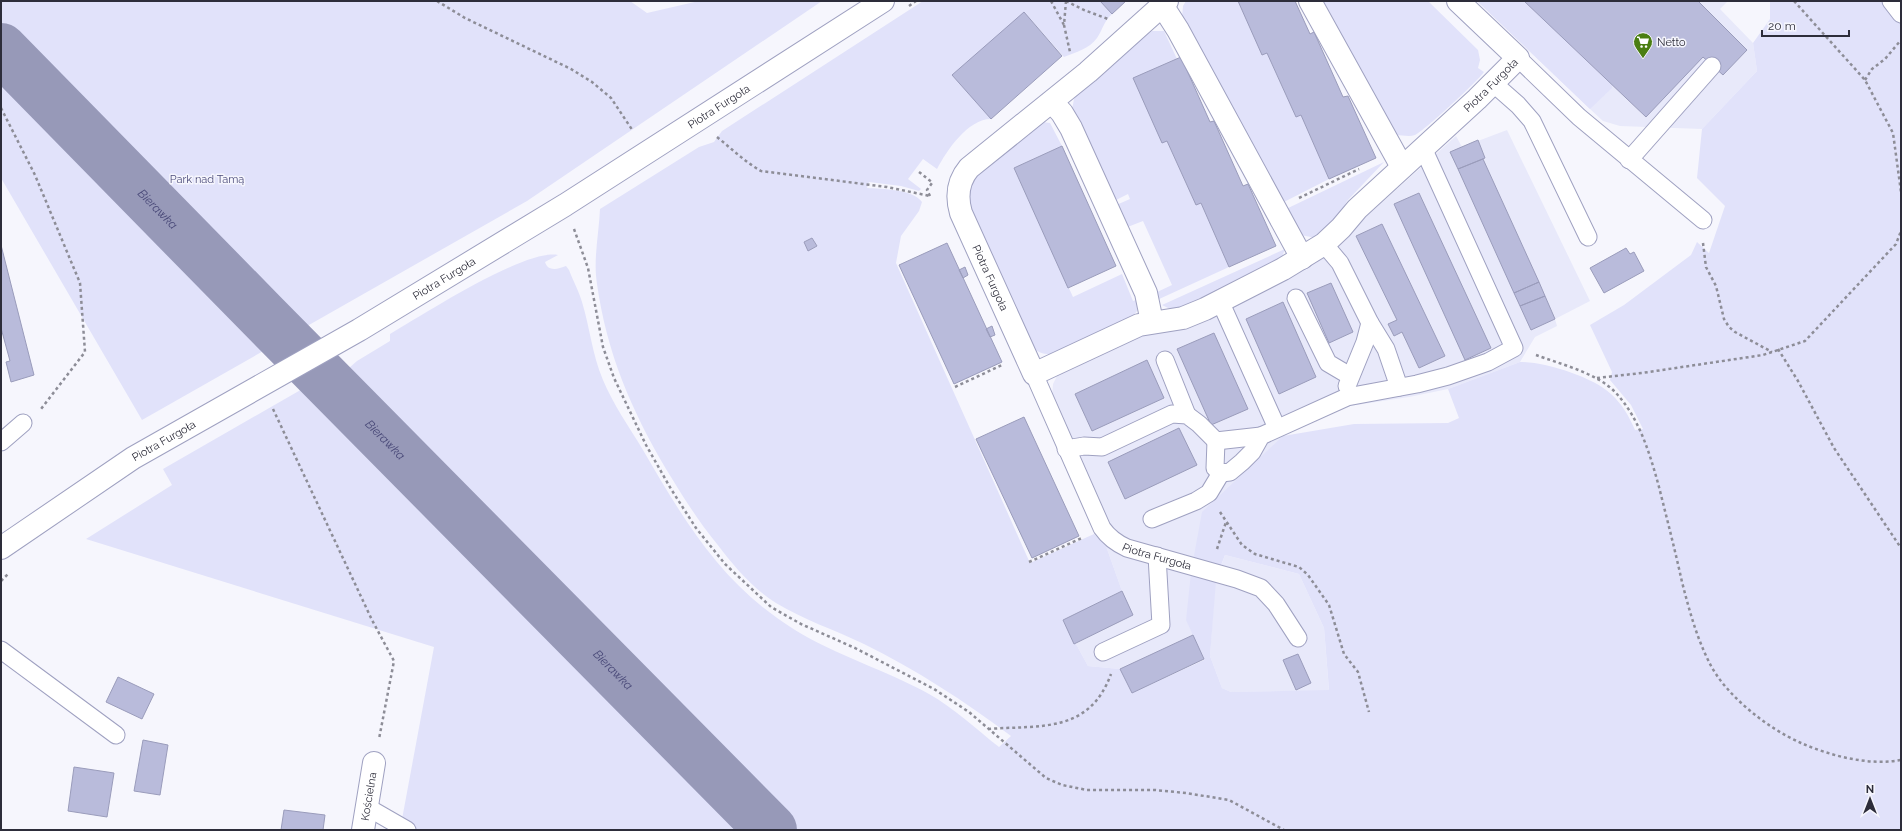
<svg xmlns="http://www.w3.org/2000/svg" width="1902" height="831" viewBox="0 0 1902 831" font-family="Raleway,sans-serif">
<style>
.built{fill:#e8e9fa}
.green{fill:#e1e2fa;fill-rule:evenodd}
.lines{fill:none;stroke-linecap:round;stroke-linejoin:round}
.river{stroke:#9799b8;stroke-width:52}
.building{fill:#b9bbdb;stroke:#9a9cbb}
.service-casing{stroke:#9fa1c1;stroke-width:19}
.minor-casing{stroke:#9fa1c1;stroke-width:24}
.secondary-casing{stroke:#9fa1c1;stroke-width:24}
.path{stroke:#8d8d97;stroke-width:2.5;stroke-dasharray:3 3;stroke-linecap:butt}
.service{stroke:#fff;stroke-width:17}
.minor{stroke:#fff;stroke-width:22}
.secondary{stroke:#fff;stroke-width:22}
.labels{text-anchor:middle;stroke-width:3;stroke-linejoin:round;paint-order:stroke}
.poi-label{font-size:11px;fill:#2d2d3a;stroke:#f6f6fd;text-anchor:start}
.street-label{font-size:11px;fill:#2d2d3a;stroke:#f6f6fd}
.park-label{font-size:11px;fill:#4c4c7b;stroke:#f6f6fd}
.water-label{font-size:12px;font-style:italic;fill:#494978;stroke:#f6f6fd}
</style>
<rect width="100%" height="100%" fill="#f6f6fd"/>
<path class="built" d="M1477,1h251l-8,8 33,34 4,28 -55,58 -82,-3 -17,-5 -13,-12z
M1507,130l83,171 -35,18 2,7 -22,11 -15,25 -72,27 -39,8 -66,10 -60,29 -97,183 18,40 -72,34 -12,-24 -32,-3 -25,-46 59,-29 -16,-45 5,-19 -59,-130 1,-13 5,-10 5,-4 255,-110 138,-124 6,11z
M1225,555l74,19 25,54 5,63 -98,1 -9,-4 -12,-32 5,-73z"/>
<path class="green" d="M1,1h629l17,12 52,-12h123l-295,200 -385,219 -141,-242z
M923,1h177l12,13c-8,7 -9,15 -15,24 -8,11 -21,14 -33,19l-40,-45 -33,107c-23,0 -44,31 -54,50l-14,-10 -15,20 13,10 -2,2 -18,-5 -32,-4 -2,6c15,1 46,1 55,14l-3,9 -18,25 -5,27 134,300 64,-29 12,12 16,45 -59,29 25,46 32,3 12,24 72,-33 -18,-40 5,-47 25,8 -6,75 12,32 9,4 98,-2 -5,-62 -25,-54 -74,-19 -5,13 -27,-7 9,-49 81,-76 71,-12 94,-1 11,-5 -11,-29 72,-27c25,0 73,15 91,32 11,10 18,22 24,36l8,-1 -12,-24 -21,-25 2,-8 -22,-47 34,-20 67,-50 6,-13 12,11 16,-47 -28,-28 5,-49 55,-58 -4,-28 17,-24v-18h118l13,17v812h-1118c-6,-5 -10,-11 -15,-17 -8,-10 -29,-24 -33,-37l-9,-5 -3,-6 -20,-17 -2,-7 -22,-24 -32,-27 1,-4 -8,-9 -69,-67 1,-2 -21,-23 -80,-77 -61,-64 -13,-11 -8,-12 -48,-46 16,-14 33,-20v-7c33,-19 134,-85 168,-79l-13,7c3,10 13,7 21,4l3,4c4,11 10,21 13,32 8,26 10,52 21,78 10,24 26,47 40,70 42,72 79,135 152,180 42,26 91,40 134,64 25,14 47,35 70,53l12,-11c-47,-35 -94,-66 -147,-92 -29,-14 -60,-24 -88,-41 -24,-15 -43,-38 -59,-59 -19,-23 -35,-49 -51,-75 -35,-60 -59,-115 -69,-185 -4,-25 2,-50 3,-75l99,-62 15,-5 8,-11zM812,238l5,8 -9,5 -4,-9z
M1186,1h52l29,52 29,64 5,-2 28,64 -49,25 -98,-186 1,-12z
M1318,1h110l50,49 2,10 -2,8 6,4c-7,10 -60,59 -69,63 -6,2 -13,0 -19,0z
M1477,1h47l88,84v3l-22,21z
M1152,31h12l13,28 -10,82 29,64 5,-2 28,64 -72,33 -2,-7 17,-8 -29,-64 -18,7 -11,-22 16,-7 -2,-5 -16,8 -40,-92 2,-11 6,-10 38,-33z
M1043,122l7,1 12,23 -48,22 59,129 49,-23 11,27 6,-2 -2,12 -7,9 -70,33c-12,2 -19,2 -29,-6l-64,-140 4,-24 7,-9z
M1384,162l-37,39 -12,22 -19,15 -15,-3 -17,-25z
M1285,249l-3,8 -92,50 -18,3 -10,-5z
M311,384l395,402 45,44h-351l34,-183 -348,-108 86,-54 -9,-16z"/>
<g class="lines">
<path class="river" id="s1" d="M1,49c255,262 513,520 770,781"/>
</g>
<path class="building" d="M1100,1h26l-14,13z
M1238,1h57l15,33 4,-2 29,65 5,-1 28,62 -47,21 -28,-64 -5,2 -29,-64 -5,2z
M1524,1h174l49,49 -24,25 -20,-18 -57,60z
M1024,12l38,44 -71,63 -39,-44z
M1181,57l29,65 4,-1 29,65 5,-2 28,62 -47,21 -28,-64 -5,2 -29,-64 -5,2 -29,-65z
M1478,140l7,18 -27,11 -8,-17z
M1062,146l54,120 -48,22 -54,-120z
M1483,159l56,123 -25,11 -56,-124z
M1419,193l72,155 -26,12 -71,-156z
M1382,224l63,132 -26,12 -17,-36 -8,4 -6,-12 9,-4 -41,-84z
M812,238l5,8 -9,5 -4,-9z
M947,243l55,119 -48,22 -55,-119z
M1,245l33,130 -23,7 -5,-20 4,-1 -9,-33z
M1626,248l4,6 4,-2 10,19 -40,22 -14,-25z
M965,267l3,8 -5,3 -4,-8z
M1539,282l6,14 -25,10 -6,-13z
M1331,283l22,49 -24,11 -22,-50z
M1545,296l10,23 -24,11 -11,-24z
M1283,302l33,75 -37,17 -33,-75z
M992,326l3,9 -5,2 -4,-8z
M1214,333l34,76 -37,16 -34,-76z
M1147,360l17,38 -72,33 -17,-37z
M1024,417l55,119 -47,22 -56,-119z
M1179,428l18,37 -72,34 -17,-37z
M1122,591l11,24 -59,29 -11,-24z
M1193,635l11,24 -72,34 -12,-24z
M1298,654l13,29 -15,7 -13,-30z
M118,677l36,17 -12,25 -36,-17z
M143,740l25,5 -8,50 -26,-4z
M74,767l40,6 -7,44 -39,-6z
M284,810l41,5 -2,15h-42z"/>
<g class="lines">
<g class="service-casing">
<g id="service">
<path d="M1891,1l10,13"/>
<path d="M1518,58l61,59 124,103"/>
<path d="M1493,83l25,22 14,16 56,116"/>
<path d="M1629,160l83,-94"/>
<path d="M1324,244l16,19 30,60 16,26 13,38"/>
<path d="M1296,298l32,65 22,13"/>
<path d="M1220,301l57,127"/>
<path d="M1165,360l22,55"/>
<path id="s2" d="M1034,374l68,154c7,10 14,15 25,20l110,31 24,9 15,16 22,34"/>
<path d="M1347,386l18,-44 5,-19"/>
<path d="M1216,441l-1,27 6,5 9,-1 12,-10 10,-10 9,-16 86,-39 70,-13 31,-8 40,-14 26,-14 -91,-200"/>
<path d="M1,442l22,-19"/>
<path d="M1066,449l18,-3 18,1 70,-33 15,1 12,9 17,17 45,-5"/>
<path d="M1152,519l44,-18 13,-8 12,-20"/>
<path d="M1,650l115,85"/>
<path d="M1103,652l58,-27 -4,-69"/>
<path d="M367,807l40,23"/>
</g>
</g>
<g class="minor-casing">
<g id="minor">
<path id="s3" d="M1167,1l-79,71 -119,96c-11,13 -13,28 -8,45l73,161 105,-49 44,-7 22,-9 78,-40 41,-25 17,-16 16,-19 120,-110 41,-41 -60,-57"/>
<path d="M1310,1l92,166"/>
<path d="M1162,5l16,25 124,228"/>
<path d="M1052,102l10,11 9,15 75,165 6,29"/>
<path id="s4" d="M363,830l11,-67"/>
</g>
</g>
<g class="secondary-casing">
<g id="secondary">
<path id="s5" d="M1,548l132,-90 226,-128 206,-125 318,-204"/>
</g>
</g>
<path class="path" d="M437,1l28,17 106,51 21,13 19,16 22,33
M1051,1l13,24
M1066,1l-2,24 6,27
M1066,1l18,9 24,9
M1794,1l71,79 28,53 8,59
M909,6l7,-5
M1865,80l7,-11 13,-10 16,-19
M1,108l34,67 45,108 5,69 -44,57
M717,137c15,12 28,25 44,34l126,16 43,9
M919,172l14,11
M930,196l-3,-6 5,-7
M1299,198l60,-29
M574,229l14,39 15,79 11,31 32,67 25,44 25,39 29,36 46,43 30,17 54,24 79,41 35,23 77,66 16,7 25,5h68l31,3 43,7 55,30
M1703,243l3,24 10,19 8,33 5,8 6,5 37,20
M1778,349l20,32 36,67 67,100
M1536,355c24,9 61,18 79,37 24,25 35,62 44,95 8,32 16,63 23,95 7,27 14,54 27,80 16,33 58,66 92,81 30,13 68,23 100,17
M1597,378l45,-5 121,-18 42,-14 91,-97 5,-13
M955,387l47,-22
M273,409l99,211 22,41 -15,78
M1220,512l22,33 13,9 44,13 9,8 21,30 15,49 14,18 11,40
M1217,549l9,-27
M1029,562l53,-24
M1,581l8,-8
M988,729c52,-4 101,5 123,-55"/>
<use href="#service" class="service"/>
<use href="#minor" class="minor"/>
<use href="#secondary" class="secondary"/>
</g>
<defs>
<g id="supermarket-pin" transform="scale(1)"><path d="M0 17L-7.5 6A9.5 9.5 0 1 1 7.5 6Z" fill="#4a7e12" stroke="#f6f6fd"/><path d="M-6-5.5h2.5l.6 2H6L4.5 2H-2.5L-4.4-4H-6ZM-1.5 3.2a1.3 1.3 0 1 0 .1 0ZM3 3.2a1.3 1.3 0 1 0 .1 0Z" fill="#fff"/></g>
</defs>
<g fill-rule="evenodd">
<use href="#supermarket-pin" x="1643" y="42"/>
</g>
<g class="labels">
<g class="poi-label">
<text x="1657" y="46">Netto</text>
</g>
<g class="street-label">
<text dy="4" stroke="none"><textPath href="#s3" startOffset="1034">Piotra Furgoła</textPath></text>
<text dy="4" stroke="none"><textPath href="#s5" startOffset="843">Piotra Furgoła</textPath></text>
<text dy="4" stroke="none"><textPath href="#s5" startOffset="519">Piotra Furgoła</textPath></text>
<text dy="4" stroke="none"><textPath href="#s3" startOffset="378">Piotra Furgoła</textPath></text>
<text dy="4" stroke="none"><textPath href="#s5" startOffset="195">Piotra Furgoła</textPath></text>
<text dy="4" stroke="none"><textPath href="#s2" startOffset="232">Piotra Furgoła</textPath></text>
<text dy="4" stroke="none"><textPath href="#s4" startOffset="34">Kościelna</textPath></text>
</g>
<g class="park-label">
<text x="207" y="183">Park nad Tamą</text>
</g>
<g class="water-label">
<text dy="4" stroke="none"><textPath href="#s1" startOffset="224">Bierawka</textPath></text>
<text dy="4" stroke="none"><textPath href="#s1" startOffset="548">Bierawka</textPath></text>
<text dy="4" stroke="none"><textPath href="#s1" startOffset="872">Bierawka</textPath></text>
</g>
</g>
<rect width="1902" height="831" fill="none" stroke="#2d2d3a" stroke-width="4"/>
<g transform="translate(1870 799)" stroke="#f6f6fd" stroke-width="3" paint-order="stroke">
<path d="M0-3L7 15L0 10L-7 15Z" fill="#2d2d3a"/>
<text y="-6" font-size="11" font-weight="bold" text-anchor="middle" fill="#2d2d3a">N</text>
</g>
<path d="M1762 30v6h87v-6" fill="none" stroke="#2d2d3a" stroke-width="2"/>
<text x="1768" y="30" font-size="12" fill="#2d2d3a" stroke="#f6f6fd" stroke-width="3" paint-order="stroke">20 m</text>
</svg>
